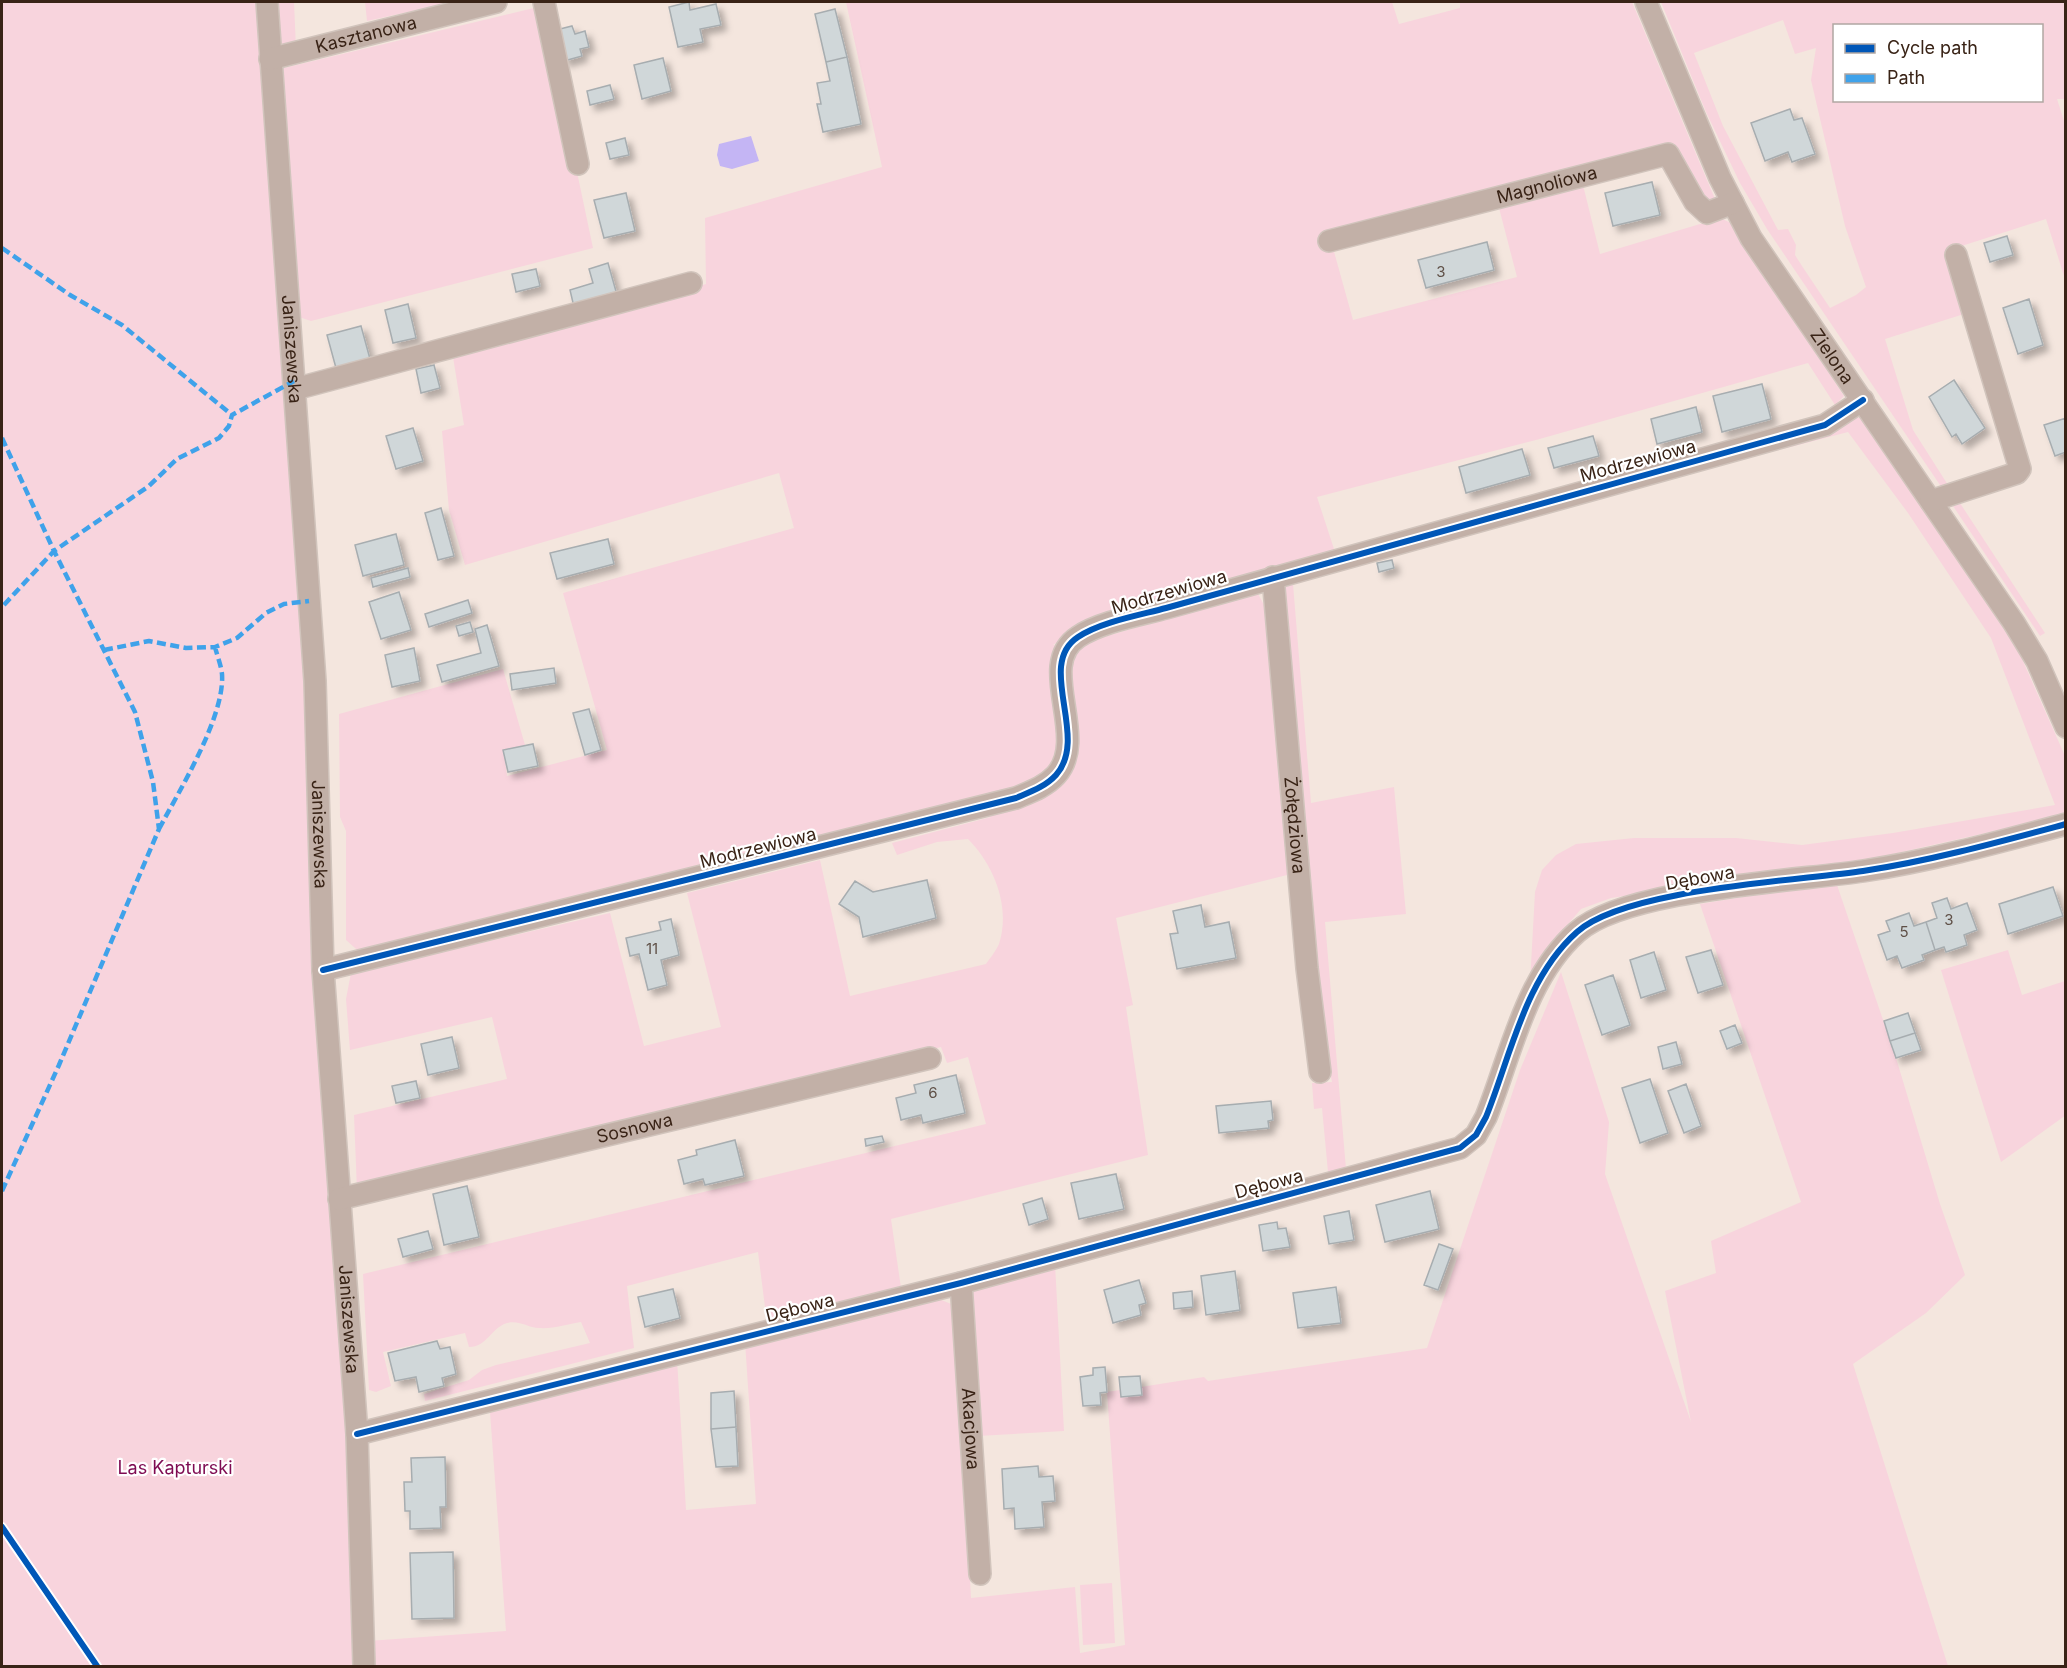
<svg xmlns="http://www.w3.org/2000/svg" width="2067" height="1668" viewBox="0 0 2067 1668" font-family="Inter,sans-serif">
<style>
.green{fill:#f8d4dd;fill-rule:evenodd}
.water{fill:#c4b5f4}
.building{fill:#d0d7d9;stroke:#a7adb0;stroke-width:1.5;filter:url(#shadow)}
.lines{fill:none;stroke-linecap:round;stroke-linejoin:round}
.minor-casing{stroke:#d1c4bc;stroke-width:24}
.minor{stroke:#c2b0a7;stroke-width:21}
.quiet{stroke:#3fa2ea;stroke-width:4.5;stroke-dasharray:9 4.5;stroke-linecap:butt}
.cycleway-casing{stroke:#fff;stroke-width:10}
.cycleway{stroke:#0057b8;stroke-width:6}
.labels{text-anchor:middle;stroke-width:4.5;stroke-linejoin:round;paint-order:stroke}
.number-label{font-size:15px;fill:#5f5047}
.street-label{font-size:18px;fill:#392316;stroke:#fff}
.park-label{font-size:18px;fill:#7e0b52;stroke:#fff}
</style>
<defs>
<filter id="shadow"><feDropShadow dx="5.5" dy="5.5" stdDeviation="3" flood-color="#0004"/></filter>
</defs>
<rect width="100%" height="100%" fill="#f4e6de"/>
<path class="green" d="M2,2h260l74,1095 18,569h-352z
M272,2h22l2,47 -18,-6z
M365,2h88l-86,19z
M846,2h546l7,22 61,-16v-6h172l83,197 -1,5h-9l-39,-59 -333,103 20,72 164,-43 -19,-73 84,-23 18,73 120,-36 11,5 113,173 -9,9 -27,-42 -272,77 -219,57 18,55 -251,73 -31,20 27,-1 177,-52 7,13 27,269 -175,44 17,87 -7,2 22,148 -257,64 10,69 -134,35 -9,-71 -131,34 7,62 -209,53 -1,-7 45,-14 13,-10 14,-5 94,-22 -9,-21c-13,2 -28,7 -42,6 -11,0 -19,-8 -32,-5 -16,5 -20,24 -38,24l-4,-14 -82,19 8,34 -15,6 -7,-2 -6,-116 623,-150 -18,-67 -21,6 -6,-16 -584,144 -3,-76 153,-36 -15,-62 -142,33 -4,-51 5,-26 259,-60 34,133 77,-19 -34,-134 133,-33 30,136 136,-32c4,-6 10,-13 13,-20 12,-37 -5,-79 -31,-105l-31,3 -40,13 -5,-12 99,-26 -25,-14 -602,153 -18,-16v-109l-6,-14 -1,-103 164,-45 22,76 -21,5 3,26 100,-26 -44,-157 231,-65 -15,-55 -314,92 -16,-55 -7,-79 22,-6 -11,-68 253,-73 -1,-66 177,-51z
M1661,2h404v97h-8l9,28 -1,152 -19,-60 -100,32 18,63 -79,25 28,91 35,55 -6,3 -175,-259 -27,-46 -34,-71zM1783,20l12,34 21,-6 -5,32 34,146 21,61 -10,8 -26,13 -28,-42 -7,-11 1,-10 -8,-16 -10,1 -55,-104 -29,-73zM1834,26h208v74h-208z
M542,6l51,242 -282,73 -12,-4 -19,-248z
M1857,417l10,3 152,232 46,104v59l-194,44 -260,39 -30,11 -17,20 -34,54 5,-91 7,-22 14,-15 20,-11 58,-6h102l66,7 91,-12 162,-28 -64,-167 -83,-125 -60,-81 -65,17z
M1958,500l87,133 -5,3 -89,-133z
M1293,584l18,219 83,-16 12,127 -81,8 21,247 -18,3 -6,-64 -8,1 -2,-26 20,-1 -15,-74 -35,-411 4,-10z
M1836,882l60,176 44,146 25,71 -39,38 -73,51 95,302h-1579l-1,-25 138,-10 -16,-219 59,-20 128,-33 9,151 70,-6 -11,-162 194,-43 17,7 15,292 104,-11 5,66 45,-8 -18,-253 13,-2 1,7 20,-2v-8l63,-10 4,4 219,-33 93,-278 41,-98 48,150 -4,52 86,248 -26,-131 51,-18 -5,-32 90,-39 -101,-298z
M2008,950l14,45 43,-14 1,134 -65,47 -60,-192z
M1055,1264l9,167 -86,5 -8,-151z
M1112,1583l3,60 -32,2 -3,-60z"/>
<path class="water" d="M751,136l8,25 -27,8 -12,-3 -3,-11 2,-11z"/>
<path class="building" d="M689,2l1,8 26,-6 5,21 -21,4 3,13 -25,5 -9,-40z
M835,9l12,48 -21,5 -11,-48z
M572,26l3,8 10,-3 4,16 -9,2 2,7 -18,5 -8,-31z
M847,57l14,67 -38,8 -6,-28h4l-4,-21 13,-2 -4,-19z
M663,58l8,33 -29,8 -8,-34z
M610,85l4,14 -24,6 -3,-14z
M1790,109l4,11 8,-2 13,36 -23,8 -4,-10 -23,9 -14,-38z
M625,138l4,17 -19,4 -4,-16z
M1652,182l8,33 -47,11 -8,-33z
M626,193l9,38 -31,7 -10,-38z
M2007,236l6,19 -23,7 -6,-19z
M1487,242l7,28 -68,18 -8,-28z
M608,263l9,32 -43,12 -4,-17 23,-7 -4,-14z
M536,269l4,17 -24,6 -4,-18z
M2029,299l14,46 -25,9 -15,-46z
M408,304l8,34 -23,5 -8,-33z
M361,326l9,33 -34,9 -9,-33z
M434,365l6,23 -19,5 -5,-24z
M1954,380l31,48 -23,16 -6,-10 -4,3 -23,-40z
M1762,384l9,35 -49,13 -9,-36z
M1696,407l6,25 -45,12 -6,-25z
M2066,418v34l-11,4 -11,-31z
M413,428l10,33 -27,8 -10,-33z
M1593,436l6,20 -45,12 -6,-20z
M1522,449l8,26 -64,18 -7,-26z
M441,508l13,48 -16,4 -13,-47z
M396,534l8,31 -41,11 -8,-31z
M608,539l6,25 -57,15 -7,-26z
M1392,560l2,8 -15,4 -2,-9z
M408,568l2,9 -37,10 -2,-9z
M399,592l12,38 -30,9 -12,-37z
M468,600l4,13 -43,14 -4,-13z
M470,622l3,10 -14,4 -3,-10z
M487,625l12,41 -57,16 -5,-17 44,-12 -6,-24z
M414,648l6,33 -28,6 -7,-32z
M554,668l2,15 -44,7 -2,-16z
M589,709l12,41 -16,5 -12,-42z
M533,744l5,22 -30,6 -5,-22z
M927,880l9,38 -73,19 -4,-20 -20,-13 16,-23 18,11z
M2053,887l10,29 -55,18 -9,-30z
M1947,898l4,11 16,-6 10,27 -13,5 3,10 -21,7 -2,-5 -9,3 -9,-28 11,-4 -5,-15z
M1201,905l4,22 24,-5 7,36 -59,11 -7,-35 8,-1 -5,-22z
M1909,913l5,13 12,-4 9,28 -13,5 2,5 -22,8 -5,-12 -10,4 -9,-25 12,-4 -4,-10z
M671,919l8,36 -18,5 6,25 -19,5 -9,-36 -9,2 -4,-18 35,-8 -2,-8z
M1711,950l12,35 -25,8 -12,-36z
M1654,952l12,38 -25,8 -11,-38z
M1613,975l17,50 -28,10 -17,-50z
M1908,1013l7,20 -25,8 -6,-20z
M1735,1025l7,18 -15,6 -7,-18z
M1915,1033l6,17 -25,8 -6,-17z
M452,1037l7,31 -31,7 -7,-31z
M1676,1042l6,22 -19,5 -5,-22z
M956,1075l9,38 -42,10 -2,-8 -20,5 -5,-22 20,-5 -2,-8z
M1650,1079l18,54 -28,10 -18,-55z
M416,1081l4,17 -24,5 -4,-17z
M1686,1084l15,42 -17,7 -16,-42z
M1271,1101l2,19 -5,1 1,7 -50,5 -3,-27z
M882,1136l2,6 -18,4 -1,-7z
M735,1140l9,36 -39,9 -2,-6 -19,5 -6,-24 19,-5 -1,-5z
M1116,1174l8,35 -45,10 -8,-36z
M467,1186l12,51 -35,8 -11,-51z
M1430,1191l9,38 -54,13 -9,-37z
M1042,1198l6,21 -19,6 -6,-21z
M1349,1211l5,29 -25,4 -5,-28z
M1277,1222l1,7 8,-1 4,19 -27,4 -4,-26z
M428,1231l5,18 -30,8 -5,-18z
M1439,1244l14,5 -15,41 -14,-5z
M1235,1271l5,39 -34,5 -5,-39z
M1139,1280l7,23 -7,2 2,10 -28,8 -9,-33z
M1336,1287l5,36 -43,5 -5,-35z
M673,1289l7,29 -35,9 -7,-30z
M1192,1291l1,16 -19,2 -1,-16z
M437,1341l3,8 10,-2 6,27 -14,4 2,8 -25,6 -3,-15 -21,4 -7,-28z
M1105,1367l2,25 -7,1 1,12 -18,1 -3,-29 13,-2v-7z
M1140,1376l2,19 -21,2 -2,-20z
M734,1391l2,36 -25,2v-36z
M736,1427l2,39 -22,1 -5,-38z
M445,1457l1,50h-6l1,21 -31,1v-18h-5l-1,-29h8l-1,-24z
M1038,1466l1,11 14,-1 2,25 -13,1 2,25 -29,2 -1,-21 -10,1 -2,-40z
M453,1552l1,66 -42,1 -2,-66z"/>
<g class="lines">
<g class="minor-casing">
<g id="minor">
<path id="s1" d="M267,2l48,679 8,289 34,464 7,232"/>
<path d="M544,2l34,162"/>
<path id="s2" d="M1646,2l74,176 31,60 263,385 23,38 29,66"/>
<path id="s3" d="M270,59l226,-57"/>
<path id="s4" d="M1329,241l339,-87 27,48 12,11 26,-10"/>
<path d="M295,389l396,-106"/>
<path d="M1931,501l86,-28 3,-4 -64,-214"/>
<path id="s5" d="M1273,577l34,391 13,104"/>
<path d="M323,970l693,-172c14,-6 29,-11 40,-23 34,-38 -21,-110 22,-138 22,-15 62,-22 88,-29l659,-183 38,-25"/>
<path id="s6" d="M339,1199l591,-141"/>
<path id="s7" d="M961,1283l19,291"/>
<path d="M357,1434l604,-151 499,-135 16,-13 10,-18c25,-62 39,-139 91,-185 48,-43 219,-51 286,-61 67,-10 136,-29 203,-47"/>
</g>
</g>
<use href="#minor" class="minor"/>
<path class="quiet" d="M2,248l68,47 52,30 110,90
M2,438l52,113 -52,56
M104,650l45,-9 37,7 29,-1 22,-9 29,-25 18,-9 25,-3
M159,829c20,-38 66,-112 63,-155 -1,-9 -5,-19 -7,-27
M2,1191l57,-126 100,-236 -6,-47 -18,-70 -81,-161 95,-65 28,-27 42,-21 10,-12 3,-11 62,-34"/>
<g class="cycleway-casing">
<path id="cycleway" d="M323,970l693,-172c14,-6 29,-11 40,-23 34,-38 -21,-110 22,-138 22,-15 62,-22 88,-29l659,-183 38,-25
M357,1434l604,-151 499,-135 16,-13 10,-18c25,-62 39,-139 91,-185 48,-43 219,-51 286,-61 67,-10 136,-29 203,-47
M2,1527l95,139"/>
</g>
<use href="#cycleway" class="cycleway"/>
</g>
<g class="labels">
<g class="number-label">
<text x="1441" y="277">3</text>
<text x="1949" y="925">3</text>
<text x="1904" y="937">5</text>
<text x="652" y="954">11</text>
<text x="933" y="1098">6</text>
</g>
<g class="street-label">
<text dy="6" stroke="none"><textPath href="#s3" startOffset="99">Kasztanowa</textPath></text>
<text dy="6" stroke="none"><textPath href="#s4" startOffset="225">Magnoliowa</textPath></text>
<text dy="6" stroke="none"><textPath href="#s1" startOffset="348">Janiszewska</textPath></text>
<text dy="6" stroke="none"><textPath href="#s2" startOffset="402">Zielona</textPath></text>
<text transform="translate(1638 461) rotate(-15)" y="6">Modrzewiowa</text>
<text transform="translate(1169 592) rotate(-16)" y="6">Modrzewiowa</text>
<text dy="6" stroke="none"><textPath href="#s5" startOffset="249">Żołędziowa</textPath></text>
<text dy="6" stroke="none"><textPath href="#s1" startOffset="834">Janiszewska</textPath></text>
<text transform="translate(758 848) rotate(-14)" y="6">Modrzewiowa</text>
<text transform="translate(1700 878) rotate(-10)" y="6">Dębowa</text>
<text dy="6" stroke="none"><textPath href="#s6" startOffset="304">Sosnowa</textPath></text>
<text transform="translate(1269 1184) rotate(-15)" y="6">Dębowa</text>
<text transform="translate(800 1308) rotate(-14)" y="6">Dębowa</text>
<text dy="6" stroke="none"><textPath href="#s1" startOffset="1320">Janiszewska</textPath></text>
<text dy="6" stroke="none"><textPath href="#s7" startOffset="146">Akacjowa</textPath></text>
</g>
<g class="park-label">
<text x="175" y="1474">Las Kapturski</text>
</g>
</g>
<rect width="2067" height="1668" fill="none" stroke="#392316" stroke-width="6"/>
<rect x="1833" y="24" width="210" height="78" fill="#ffffff" stroke="#b0a7a2" stroke-width="1.5"/>
<rect x="1845" y="44" width="30" height="9" fill="#0057b8" stroke="#b0a7a2" stroke-width="1.5"/>
<text x="1887" y="54" font-size="18" fill="#392316">Cycle path</text>
<rect x="1845" y="74" width="30" height="9" fill="#3fa2ea" stroke="#b0a7a2" stroke-width="1.5"/>
<text x="1887" y="84" font-size="18" fill="#392316">Path</text>
</svg>
